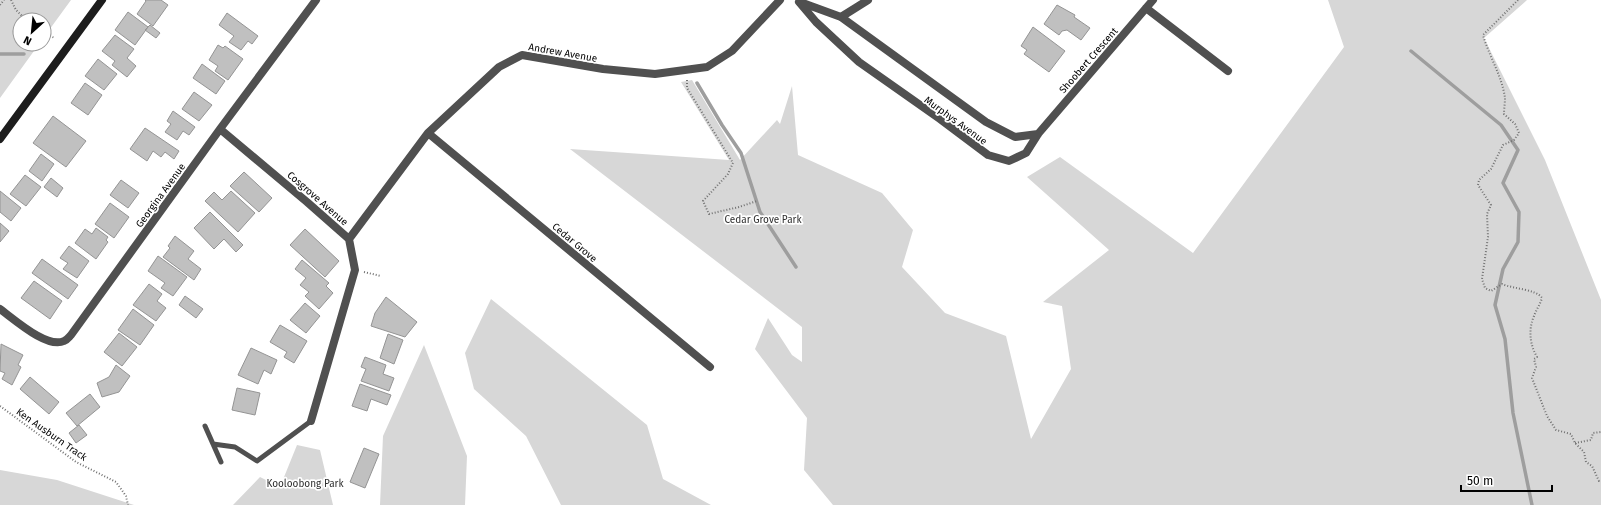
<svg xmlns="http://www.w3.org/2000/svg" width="1601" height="505" viewBox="0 0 1601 505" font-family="'Fira Sans',sans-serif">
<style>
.green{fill:#d7d7d7}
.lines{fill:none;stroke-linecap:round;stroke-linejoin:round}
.stream{stroke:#9e9e9e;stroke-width:3.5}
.building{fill:#c0c0c0;stroke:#949494}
.path{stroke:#727272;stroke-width:2;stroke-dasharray:1 2;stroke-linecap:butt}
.lane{stroke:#505050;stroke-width:5}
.street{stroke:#505050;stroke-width:8}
.secondary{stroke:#1d1d1d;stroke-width:8}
.labels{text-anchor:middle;stroke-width:3.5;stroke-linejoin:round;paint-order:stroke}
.street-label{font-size:10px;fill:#000;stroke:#fff}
.park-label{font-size:10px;fill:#2e2e2e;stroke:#fff}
</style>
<rect width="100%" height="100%" fill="#fff"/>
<path class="green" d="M0,0h71l-27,37v-17h-24v24h19l-39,54z
M1328,0h199l-43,38 61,122 56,140v205h-768l-29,-35 3,-52 -52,-69 13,-31 24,37 10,7v-35l-232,-178 159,11 -48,-78 11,-2 48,80 37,-40 3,4 12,-38 6,69 84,38 31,37 -11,37 43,46 61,23 25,103 40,-70 -9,-63 -19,-4 66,-52 -82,-73 33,-20 133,96 151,-206z
M491,299l156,126 16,54 48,26h-150l-35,-69 -52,-47 -9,-36z
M424,345l43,111 -2,49h-85l3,-69z
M297,445l23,5 13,55h-100l27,-28 20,10z
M0,470l57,10 77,25h-134z"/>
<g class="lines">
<path class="stream" d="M1411,51l90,74 17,25 -15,33 16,29 -1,30 -15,27 -8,36 10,34 8,74 19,92
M0,54h24
M697,83l25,42 19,28 19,59 36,55"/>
</g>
<path class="building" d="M145,0h16l7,5 -15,21 -16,-12 9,-13z
M1057,5l18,10 -1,2 16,11 -9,12 -14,-10 -5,1 -3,4 -15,-11z
M128,12l20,15 -13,18 -20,-15z
M227,13l31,23 -6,8 -4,-3 -7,9 -12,-8 5,-6 -15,-11z
M150,25l10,8 -4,5 -11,-8z
M1033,27l32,24 -16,21 -25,-18 3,-4 -6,-4z
M115,35l19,14 -7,9 9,8 -9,11 -15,-12 3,-4 -13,-10z
M218,45l5,3 2,-2 18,13 -15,21 -13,-9 3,-5 -9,-6z
M98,59l19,15 -13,16 -19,-14z
M202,64l23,17 -9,13 -23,-16z
M85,83l17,12 -14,20 -17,-12z
M194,92l18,13 -13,16 -17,-12z
M173,111l22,16 -6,8 -6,-4 -6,9 -12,-8 6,-8 -4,-3z
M53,116l33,25 -20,26 -33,-24z
M145,128l34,23 -5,8 -9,-7 -4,5 -8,-6 -6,10 -17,-12z
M41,154l13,10 -12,17 -13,-10z
M244,172l28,26 -13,14 -29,-26z
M25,175l16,12 -15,19 -16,-12z
M51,178l12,10 -6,9 -13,-10z
M121,180l18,13 -11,15 -18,-13z
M0,191l21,17 -10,13 -11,-9z
M231,191l24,22 -17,19 -33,-31 9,-9 8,8z
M110,203l19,14 -15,21 -19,-14z
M210,212l33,33 -7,7 -12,-13 -10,10 -20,-21z
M0,223l9,8 -9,11z
M96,228l12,9 -2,3 2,2 -12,17 -21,-16 10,-14 7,5z
M305,229l34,32 -14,16 -35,-32z
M175,236l19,15 -6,8 13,10 -7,11 -31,-23 7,-9 -2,-2z
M69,246l20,15 -12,17 -14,-9 5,-6 -8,-5z
M158,256l29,21 -14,19 -12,-8 4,-5 -17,-12z
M42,259l36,26 -10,14 -36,-26z
M302,260l27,23 -3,3 7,7 -14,16 -14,-13 4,-4 -9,-7 6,-7 -11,-9z
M34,281l28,20 -12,18 -29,-21z
M149,284l13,10 -5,7 9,7 -10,13 -23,-16z
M185,296l18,13 -7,9 -17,-13z
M386,297l31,25 -12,15 -34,-11 4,-13z
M305,303l15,13 -14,17 -16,-13z
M133,309l21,16 -14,20 -22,-15z
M280,325l27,16 -13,22 -10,-6 3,-5 -17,-10z
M119,333l18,14 -15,19 -18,-14z
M388,334l15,6 -9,24 -14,-6z
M1,344l22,11 -5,10 3,2 -9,18 -10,-6 3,-6 -5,-2z
M251,348l26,12 -6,14 -7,-4 -6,14 -20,-9z
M365,357l21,8 -3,9 11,4 -5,13 -28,-10 5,-12 -5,-2z
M116,365l14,11 -11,16 -17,5 -5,-14 12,-6z
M30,377l29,25 -10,12 -29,-25z
M360,384l31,11 -4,10 -16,-6 -4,12 -15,-5z
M237,388l23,5 -5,22 -23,-5z
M90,394l10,13 -23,19 -11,-13z
M79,425l8,10 -11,8 -7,-10z
M364,448l15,6 -14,34 -15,-6z"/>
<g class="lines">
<path class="path" d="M11,0l5,10 10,10
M1518,0l-35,35c6,21 19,41 22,63 0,5 -1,11 -1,16l11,10 4,9 -5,7 -11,5 -12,24 -12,11 -1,5 13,20 -4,9 1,23 -6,42 3,9 6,3 11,-7c11,5 34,5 40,14 -2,7 -6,12 -8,18 -6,14 -4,29 3,41l-3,2 2,8 -4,11 15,38 9,14 15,4 4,9 9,9 2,10 6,4 7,15 2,-1
M0,5l4,-5
M44,34l11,4
M687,80v8l46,75 -5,11 -25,27 6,13 30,-7 18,-6
M364,272l17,4
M0,406l76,56 40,20 10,14 2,9
M1575,443l16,-3 2,-7 8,-1"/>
<path class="lane" d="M205,426l16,36
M213,444l22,3 22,14 54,-40"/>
<path class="street" d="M799,2l17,20 43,40 81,57 48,36 21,6 17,-8 12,-19 115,-134
M800,2l41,15 145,105 29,15 23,-3
M1146,8l82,63
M841,17l27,-17
M220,129l87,73 42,37 6,31 -44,151
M428,133l282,234
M349,239l79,-106 71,-66 23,-12 81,14 52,5 52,-7 25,-16 48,-51
M0,309c14,10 47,40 64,32 3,-1 5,-4 7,-6l149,-206 96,-129"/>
<path class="secondary" d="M0,139l102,-139"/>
</g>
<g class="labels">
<g class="street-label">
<text transform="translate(563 52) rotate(10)" y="4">Andrew Avenue</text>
<text transform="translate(1088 60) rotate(-49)" y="4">Shoobert Crescent</text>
<text transform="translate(956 120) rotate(36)" y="4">Murphys Avenue</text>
<text transform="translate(160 195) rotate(-54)" y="4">Georgina Avenue</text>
<text transform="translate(318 198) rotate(41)" y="4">Cosgrove Avenue</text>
<text transform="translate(575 242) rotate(40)" y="4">Cedar Grove</text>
<text transform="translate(52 434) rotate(35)" y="4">Ken Ausburn Track</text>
</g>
<g class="park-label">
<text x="763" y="223">Cedar Grove Park</text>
<text x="305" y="487">Kooloobong Park</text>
</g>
</g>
<g transform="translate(32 32) rotate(207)"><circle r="19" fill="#ffffff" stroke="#999999"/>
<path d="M0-3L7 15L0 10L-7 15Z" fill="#000000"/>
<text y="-6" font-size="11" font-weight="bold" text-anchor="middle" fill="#000000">N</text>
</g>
<path d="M1461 485v6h91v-6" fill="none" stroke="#000000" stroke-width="2"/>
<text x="1467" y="485" font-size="12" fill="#000000" stroke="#ffffff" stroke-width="3" paint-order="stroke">50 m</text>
</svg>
